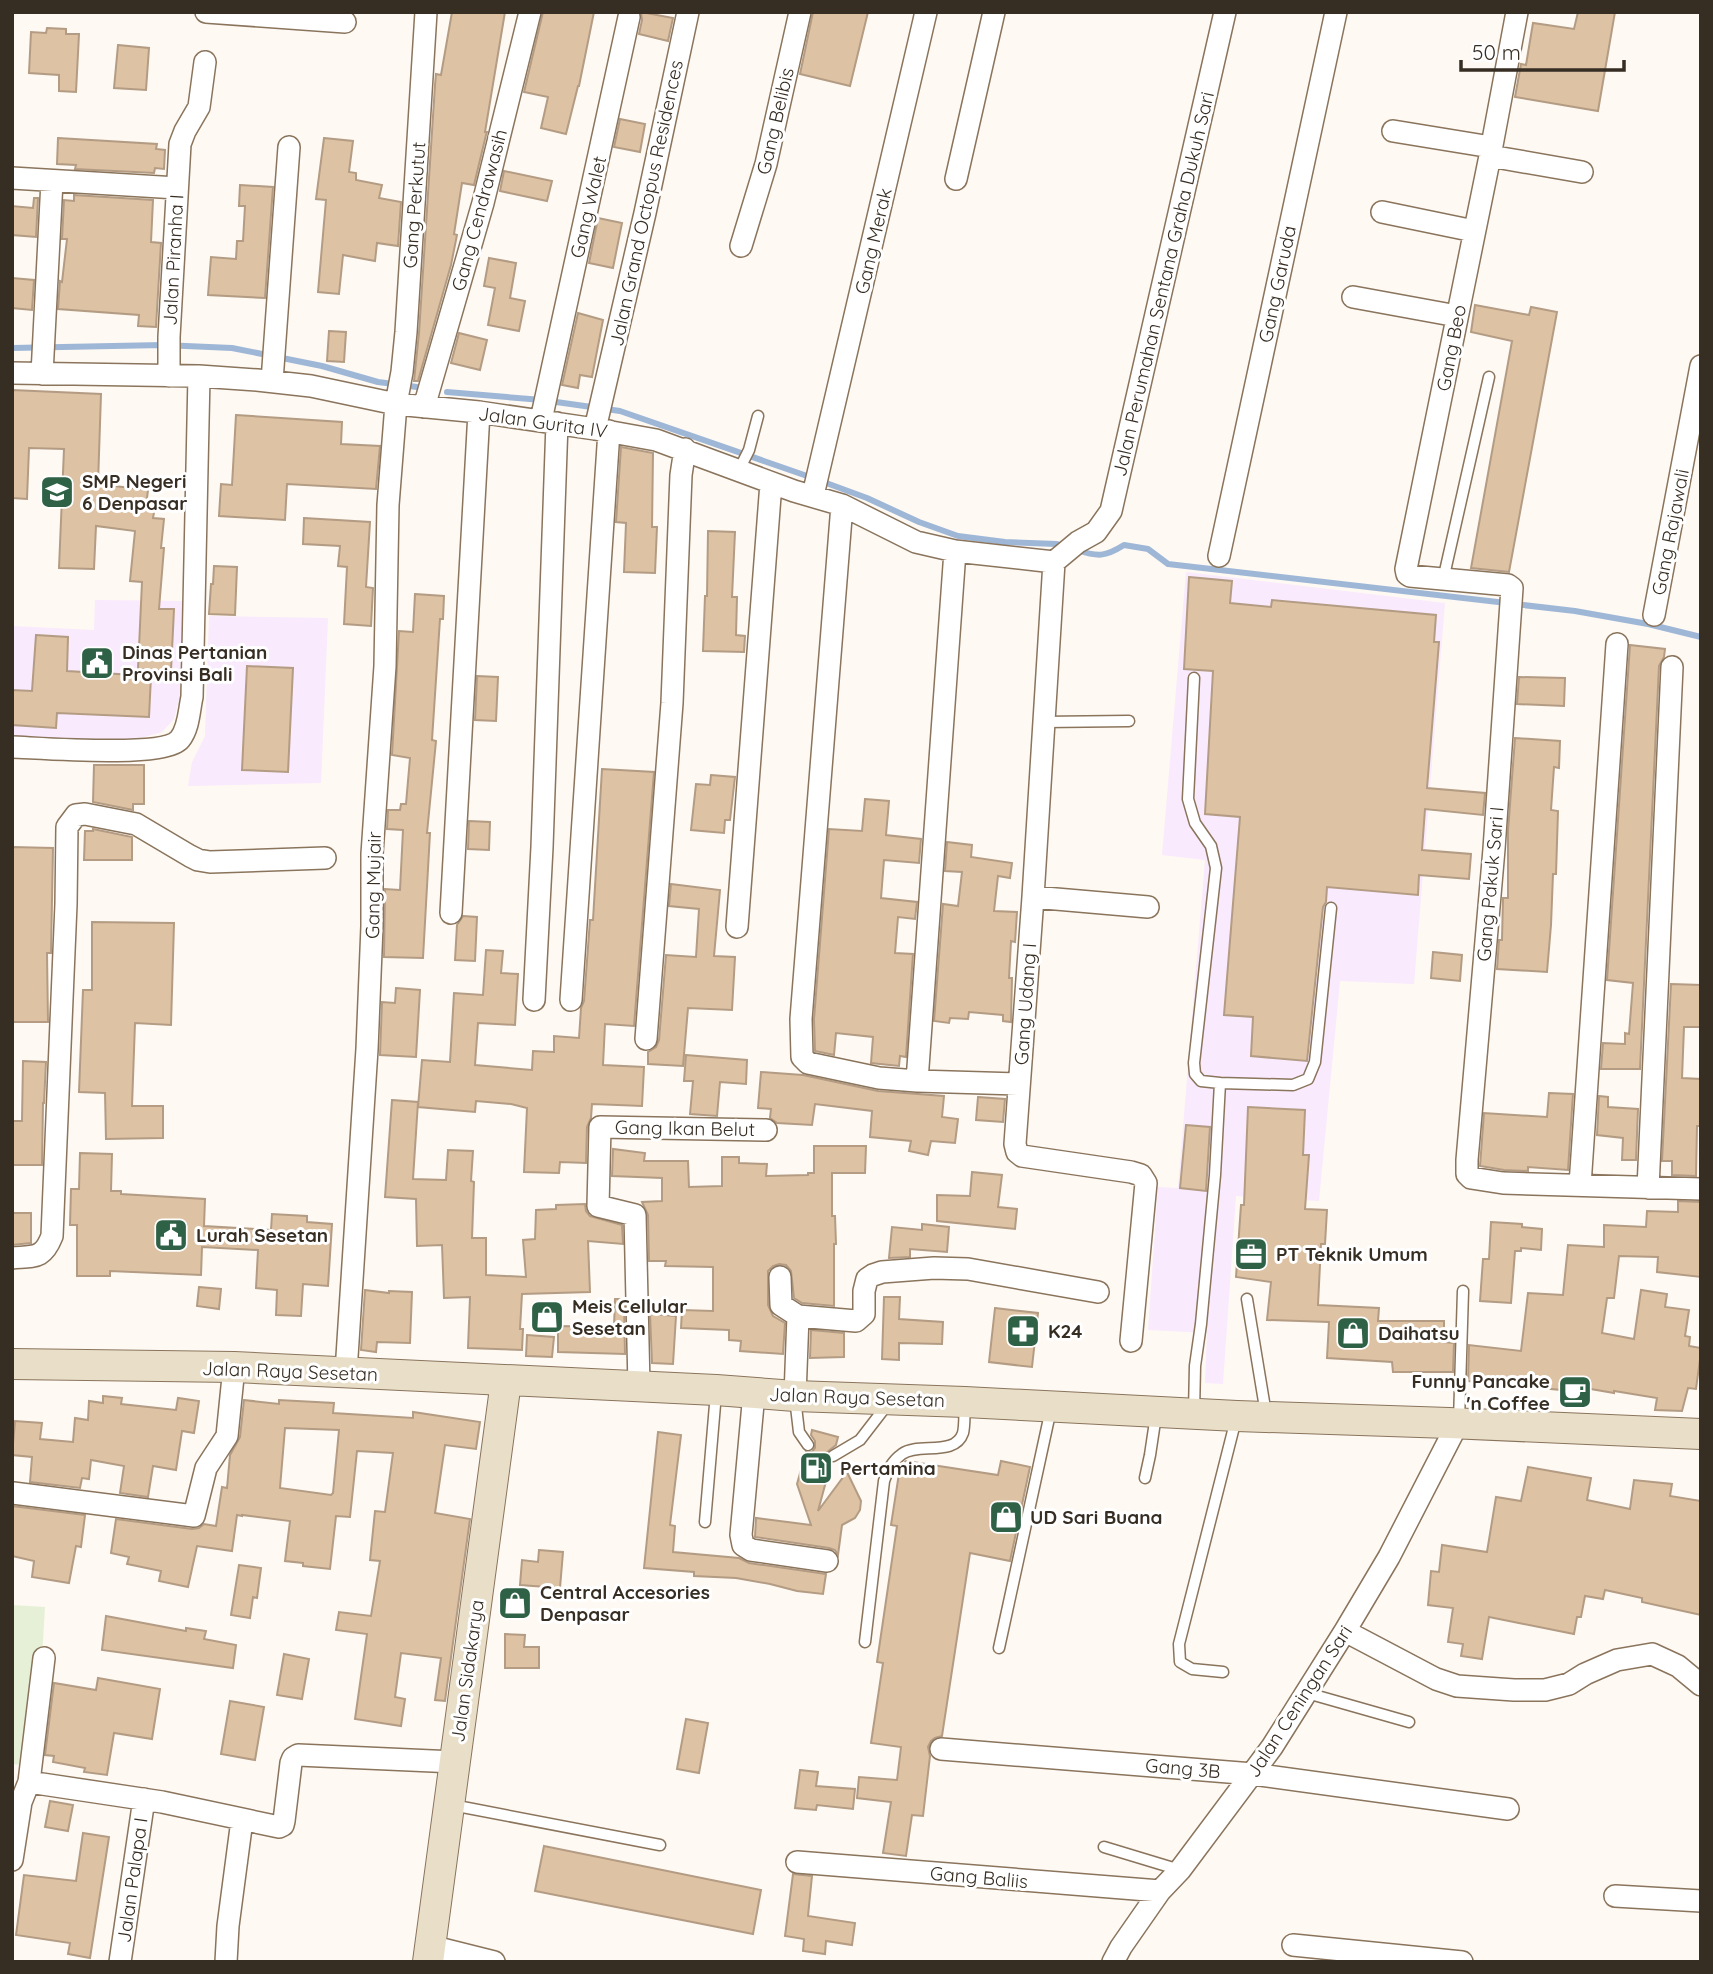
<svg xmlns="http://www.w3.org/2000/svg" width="1713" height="1974" viewBox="0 0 1713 1974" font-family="Quicksand,sans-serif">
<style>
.commercial{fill:#f9eafd}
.green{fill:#e6f0d7}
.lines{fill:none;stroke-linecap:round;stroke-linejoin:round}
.stream{stroke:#9fb7d6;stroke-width:6}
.building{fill:#dec2a4;stroke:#b39c83;stroke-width:2;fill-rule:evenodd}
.lane-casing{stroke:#8a745c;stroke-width:13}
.street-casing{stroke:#8a745c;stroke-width:24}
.secondary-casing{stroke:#8a745c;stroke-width:32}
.lane{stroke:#fff;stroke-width:10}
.street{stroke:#fff;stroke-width:21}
.secondary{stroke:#e9dfc9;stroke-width:30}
.labels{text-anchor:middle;stroke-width:6;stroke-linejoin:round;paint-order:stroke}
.street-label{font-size:19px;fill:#362d23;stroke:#fff}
.poi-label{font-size:19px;font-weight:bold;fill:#362d23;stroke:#fff;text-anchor:start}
</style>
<rect width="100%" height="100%" fill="#fef9f3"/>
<path class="commercial" d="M1186,572l259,31 -31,381 -74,-3 -21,220 -83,-5 -13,188 -18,-1 2,-50 -59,-3 10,-143 20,1 27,-328 -43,-5z
M95,600l87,1 -2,95 -6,23 -12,13 -21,6 -73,10 -56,-4v-118l82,4z
M209,616l119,2 -7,165 -133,3 4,-24 13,-26z"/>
<path class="green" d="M12,1605l33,2 -3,51 -13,108 -17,-2z"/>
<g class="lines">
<path class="stream" d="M12,348l151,-3 69,3 90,18 56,16 39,5
M447,392l95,8 78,11 190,66 57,21 52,24 39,14 47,6 52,2 9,3
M1077,550c21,7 28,7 47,-5l24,4 20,15 407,47 73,13 53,13"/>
</g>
<path class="building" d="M452,12h53l-20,120h2l-1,3 -12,50 -12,-2 -8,51 3,1 -6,30 -33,116h-4l5,-48 16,-248 1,-11 5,1z
M543,12h51l-15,74h-1l-12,48 -25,-6 7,-31 -24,-5z
M641,12l32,6 -5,23 -29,-7 3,-14z
M813,12h55l-18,74 -50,-12z
M1578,12h37l-17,99 -83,-14 6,-33 5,1 7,-42 41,6z
M47,28l19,1v5h13l-3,58 -17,-1v-16l-30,-2 2,-41 15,1z
M118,45l31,3 -3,42 -32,-2z
M620,119l25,5 -5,28 -26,-5z
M58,138l99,6 -1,5 9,1 -1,19 -9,-1 -1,5 -79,-4 1,-4 -19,-1z
M324,138l29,3 -4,31 7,1v7l26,5 -3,13 22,4 -3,44 -21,-3 -2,18 -32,-6 -4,39 -21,-2 8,-92 -10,-1z
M504,171l48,10 -5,20 -47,-10z
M240,185l33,2 -8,111 -57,-3 3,-38 25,2 1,-18h6l2,-35h-6z
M74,195l79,5 -2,42 10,1 -5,84 -18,-1 1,-11 -81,-6 2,-28 2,1 5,-43h-5l2,-39 10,1z
M34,198h4l-2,39 -24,-2v-29l21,2z
M598,218l24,5 -9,45 -24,-5z
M489,258l27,5 -6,35 15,3 -6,30 -31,-6 7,-37 -11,-2z
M12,278l22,2 -2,30 -20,-2z
M1475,305l54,10 2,-8 26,5 -48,260 -38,-4 41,-227 -41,-9z
M578,313l25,7 -11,57 -12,-2 -2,13 -16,-3z
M329,331l17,1 -2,30 -17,-1z
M459,333l28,7 -7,30 -29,-7z
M12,390l89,4 -3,90 50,6 -2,16 9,1 -2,11 11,1 -3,29h3l-5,61h15l-3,62 -33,-2 4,-87 -12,-1 5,-50 -39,-5 -2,43 -35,-1 5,-119 -35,-1 -2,51 -15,-1z
M236,415l106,7 -1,22 39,2 -4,43 -89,-5 -2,36 -66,-4 2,-32 11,1z
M621,447l32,6 -1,74h5l-2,46 -31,-1 2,-49 -10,-1z
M304,518l66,4 -4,65 7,1 -2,38 -27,-2 3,-57 -9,-1 2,-20 -37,-2z
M708,531l27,1 -3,65h5l-1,38 9,1 -1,16 -41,-1 2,-55h2z
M214,566l23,1 -2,48 -26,-1 2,-30h2z
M1189,577l43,4 -2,22 41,4 1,-7 164,15 -2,27h5l-12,146 58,5 -2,22 -58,-6 -3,41 49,4 -2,25 -50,-4 -1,20 -91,-8 -1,15 -3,5 -16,154 -56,-5 2,-39 -29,-2 16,-198 -35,-3 8,-143 -29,-2z
M415,594l29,2 -1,23h-3l-8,121 4,1 -9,92h3l-7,125 -39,-1 1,-68 15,1 3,-60 -16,-1 1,-19h12l1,-6h5l4,-46 -18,-3 7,-124 14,1z
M36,635l32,2 -1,34 84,5 -2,41 -92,-4 -1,15 -44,-3v-35l20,1z
M1630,645l35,4 -1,8 -5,9 -19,403h-39l2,-26 22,1v-11l4,1 4,-51 -26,-3z
M247,666l46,2 -5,104 -46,-2z
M477,676l21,1 -2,44 -21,-1z
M1519,677l46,1 -1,28 -47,-2z
M1515,738l45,3 -1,27 -5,-1 -3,43 7,1 -2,63h-3l-2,51 -4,47 -50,-3 2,-29h3l1,-42h5v-67z
M94,765h50v39h-11v6l-40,-8z
M602,769l52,3 -20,254 -29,-2 -2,41 41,2 -2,39 -50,-2 -1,14 -4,9 -1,36 -26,-1 -1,11 -35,-1 3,-64 -16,-4 -35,-3 -1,11 -57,-5 4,-47 28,2 4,-69 29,2 3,-45 17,1 -2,22 17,1 -3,51 -37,-2 -3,42 57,5 1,-19 21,1v-16l25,2 2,-30 3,-7 6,-81h3z
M711,775l24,2 -5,43h-5l-1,13 -33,-3 5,-46 14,1z
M865,799l24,2 -3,34 35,4 -2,24 -35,-3 -3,38 36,4 -2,17 -17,-2 -3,36 18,1 -7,103 -6,-1 -1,10 -28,-3 2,-26 -37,-4 -2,22 -19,-4 -1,-32 15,-190 33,2z
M469,821l21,1 -1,28 -21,-1z
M93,829l39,8v23h-48l1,-29h8z
M947,842l25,3 -1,12 41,6 -2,15 -12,-2 -4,35 23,1 -2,30 -4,-1 -2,37h3l-1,44 -8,-1v-6l-34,-3 -1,7 -18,-1 -1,5 -15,-2 9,-117 15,2 4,-34 -17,-1z
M12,847l41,1 -2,105h-4l1,69h-36z
M671,884l49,6 -6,66 21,1 -3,53 -44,-2 -5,58 -35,-2v-12l8,-5 3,-7 7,-85 30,2 3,-48 -30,-3z
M463,916l14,1 -2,44 -20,-1 2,-35z
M92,922l82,1 -3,102 -36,-2 -3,83h31v32l-57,1 -1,-46 -26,-1 4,-102h9z
M1433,952l29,3 -2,26 -29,-3z
M1671,984l30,1v42h-17l-2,51 19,1v47h-4l-1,50 -24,-1v-14h-10z
M396,988l24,2 -4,67 -36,-2 2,-53 13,1z
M686,1055l61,5 -1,24 -26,-2 -3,34 -27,-2 3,-33h-9z
M23,1061l23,1 -2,41h-1l-1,62h-30v-44h10z
M761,1072l42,3 75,16 66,5 -2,21 16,2 -3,24 -24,-2 -3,14 -19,-4 2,-10 -41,-4 2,-26 -57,-7 -3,21 -35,-2 -7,-5 1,-9 -13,-1z
M1549,1093l24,1 -5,76 -40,-3v4l-24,-1 -24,-4 4,-53 63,4z
M1599,1096l9,1v10l30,2 -2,51h-14l1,-22 -26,-3z
M978,1097l27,2 -2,23 -27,-2z
M392,1100l26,2 -5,77 33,1 2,-30 25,1 -2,30 3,1 -2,56h14v37l40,2 -3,-37 12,-1 1,-29 20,-1v-4l29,-1 1,7 4,5 32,9 1,19 -35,-3 2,51 -68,2 -2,35h3l-1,21 -54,-2 2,-51 -26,1 -2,-53 -25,1 -1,-47 -31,-2z
M1248,1107l57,3 -2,45h6l-4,54 22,1 -2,34h-4l-3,61 61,3 -1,13h66v21l10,1 -1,29h-60l-1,-10 -65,-4 2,-36 -62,-2 4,-38 -35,-5 5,-72h3z
M1186,1125l24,2 -4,64 -26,-3z
M814,1146h52l-1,27h-33v43h3l1,28h-2v62l-32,-3 -8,-5 -3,-27 -5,-6 -7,-1 -6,2 -5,5v34l5,11 12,7 -2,31 -43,-3 1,-10 -12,-1v-10l-48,-2 1,-18 31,1v-44l-48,-1 1,-5h-17l-1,-46 -6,-13 20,-1v-23l-50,-2 1,-27 32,4 -1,8h44l1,26 33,-1v-29h17v6l28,1 -1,12 42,-1v-2h6z
M80,1153l32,1 -1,37h10v3l84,5 -1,27 67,4 1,-16 35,2v6l25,2 -4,62 -25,-2 -2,32 -25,-1 1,-25 -21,-2 2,-38 -56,-3 -1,28 -91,-4v5h-33v-51h-7l1,-36h8z
M972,1172l30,3 -4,32 19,2 -2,20 -78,-8v-26l33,1z
M1678,1201l23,1v75l-44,-5 1,-15 -39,-1 -5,42h-7l-5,35 32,6 7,-49 26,4 -2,13 24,3 -4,26 5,1 -1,9 12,2v4l-5,37 -8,-1 -6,23 -27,-1 2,-12 -43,-7v2l-35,-6 -2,13 -17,-3 1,-7 -93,-9 1,-36 52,6 7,-58 35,2 5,-50 36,2v-22l42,2 1,-16 31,1z
M12,1213h19v30l-19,2z
M1491,1222l31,2v3l20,2 -1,21 -20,-2v3h-6l-4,52 -31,-2 3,-42h6z
M922,1224l27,3 -2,25 -37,-3v8l-21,1 3,-31 30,3z
M199,1287l22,2 -2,20 -22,-3z
M365,1290l24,3v-2l23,1 -2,51 -33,-1 -1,10 -15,-2z
M884,1297h16l-1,22 44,3 -1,22 -43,-1v17l-17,-1z
M615,1299h9l1,55 -67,-2v-26l56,1z
M995,1308l43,5 -6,54 -43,-5z
M650,1314l26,2 -3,48 -21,-1z
M811,1330l33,3v24l-34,1z
M527,1335l27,2 -2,20 -26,-1z
M103,1396l19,2 -1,6 55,6 2,-12 21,3 -5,32 -12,-2 -6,39 -23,-4 -5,31 -28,-4 4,-27 -33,-6 -2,19 -7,-1 -2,10 -50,-6 2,-25 -20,-2 3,-34 27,2 -2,16 33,3 2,-24 13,2 1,-19 14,2z
M244,1400l35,4v-4l55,3 -1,10 80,5v-6l67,10 -4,27 -31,-4 -10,68 35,6 -25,182 -10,-1 6,-42 -40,-5 -6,44 10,2 -4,27 -46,-7 12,-85 -31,-4 3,-18 32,4 9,-55 -10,-1 5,-49 10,1 8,-59 -36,-2 -7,66 -14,-1 -6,53 -27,-3v-3l-18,-2 5,-40 -48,-6v1l-5,-1 -5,36 -35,-5 -9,41 -29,-6 2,-10 -34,-7 2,-7 -18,-4 5,-34 76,10 7,-1 5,-4 12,2 6,-39 5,1 3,-33 10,-18zM285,1428l54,2 -6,63 -2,2 -51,-7z
M812,1430l26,7 -2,8 -10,8v6l5,4 -13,48 29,-39 14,29 -1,9 -5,8 -13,7 -4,30 -3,-5 -6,-2 -74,-11 1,-19 55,7 -14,-41 9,-32h6l3,-4v-7l-4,-6z
M658,1432l23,3 -11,90 5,1 -2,26 66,6 10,5 77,11 -3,20 -26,-3 -27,-7 -34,-6 -42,-2v-4l-50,-4z
M906,1461l92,14 3,-14 29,6 -20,94 -40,-8 -28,183 -7,2 -4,3 -3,6 2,9 -7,60 -11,-1 -6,41 -23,-3 8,-51 -34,-4 2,-21 38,3 4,-33 -30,-4 12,-80 -6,-1 20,-136 -6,-1 9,-58z
M1528,1467l63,11 -4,22 43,9 4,-29 38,4 -2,12 31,5v114l-59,-13v-4l-37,-8 -2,9 -18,-3 -4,21h-4l-3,17 -85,-17 -7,42 -21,-3 2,-12 -15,-2 5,-34 -25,-3 3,-34 8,1 3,-27 45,7 9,-55 25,4z
M12,1506l73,9 -4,32 -5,-1 -7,37 -37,-6 2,-16 -22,-5z
M539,1550l24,2 -3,36 -40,-3 2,-25 16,2z
M239,1565l22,3 -4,30 -4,-1 -3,21 -19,-3z
M106,1616l80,15v-3l20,3 -2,8 32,6 -3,23 -131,-18z
M505,1634l20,1 -1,12h15v21h-34z
M284,1654l25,5 -7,40 -25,-4z
M98,1678l62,11 -8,50 -38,-6 -7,42 -23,-3 1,-4 -32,-6 1,-6 -9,-1 9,-72 42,7z
M230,1701l34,6 -9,53 -34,-6z
M686,1719l22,4 -9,50 -22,-4z
M800,1770l18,2 -2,14 39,3 -2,20 -36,-4 -1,5 -21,-2z
M50,1801l23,4 -5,26 -23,-4z
M83,1833l26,4 -19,121 -22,-4 2,-11 -54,-8 8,-60 52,6z
M544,1846l217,44 -8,44 -218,-43z
M793,1874l19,2 -4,40 47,7 -3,22 -26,-4 -1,13 -22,-3 1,-12 -19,-3z"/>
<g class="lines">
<g class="lane-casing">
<path id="lane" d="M739,470l10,-20 9,-34
M1443,580l46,-203
M1194,678l-6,121 7,24 16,23 5,22 -22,195 1,11 6,7 19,2
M1043,722l86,-1
M1247,1299l19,115
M795,1398l4,34 9,13
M1194,1412l1,-46 6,-42 14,-149 5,-92 73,2 15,-6 7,-17 16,-154
M1459,1421l4,-130
M833,1456l27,-16 27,-35
M1145,1478l5,-23 6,-40
M705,1522l11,-129
M865,1642l19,-161c4,-11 8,-20 18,-27 16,-12 53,3 61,-21 2,-8 1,-20 2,-29
M999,1648l52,-239
M1223,1672l-31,-3 -12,-7 -1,-18 57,-225
M1307,1693l102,29
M452,1805l208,40
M1104,1847l76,23"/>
</g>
<g class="street-casing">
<path id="street" d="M206,12l139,10
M1517,12l-27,144 -84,413 1,5 3,2 98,9 4,3 -18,261 -27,311v14l4,4 32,5 198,6
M1393,131l98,16
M1490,156l92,16
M12,178l165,10
M956,179l38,-167
M1382,212l92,19
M741,246l25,-82 34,-152
M1353,297l104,19
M12,373l187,3 58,4 54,6 85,18 83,8 116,17 61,11 138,51 48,14 74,37 39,9 99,11
M42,374l10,-193
M169,376v-39l11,-193 5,-13 14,-24 6,-45
M272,381l17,-234
M424,407l59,-204 47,-191
M541,420l88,-403
M595,429l50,-216 43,-201
M813,495l113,-483
M842,505l-41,514 1,38 6,6 71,15 38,3 101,3
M1219,556l117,-544
M1054,562l-21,335 -18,247 2,8 5,4 109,16 10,3 5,8 -15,158
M1054,562l24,-20 18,-10 15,-21 114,-499
M1654,615l47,-249
M12,747c29,1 153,11 168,-8 9,-11 9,-29 12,-42l7,-321
M1033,897l115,10
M451,913l28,-501
M737,927l34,-444
M534,1000l8,-153 15,-424
M571,1000l38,-569
M646,1039l26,-336 9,-228 4,-26
M917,1081l38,-530
M1580,1185l37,-541
M1648,1188l24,-521
M12,1258c23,-2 31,1 40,-22l14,-332 1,-77 9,-12 9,-1 51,10 54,32 8,4 12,2 115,-4
M780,1277l1,28 17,11
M346,1372l21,-323 5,-123v-72l13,-188 3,-161 8,-101 6,-32 4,-40 20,-320
M639,1386l-4,-171 -37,-9 2,-79 166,3
M754,1393l-13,142 2,10 8,5 76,11
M795,1396l3,-80 58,5 8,-7v-23l3,-12 6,-4 9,-3 52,-4 34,1 130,23
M13,1493l181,23 12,-48 21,-32 7,-69
M1345,1631l91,48 21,7 57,4h31l24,-6 16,-10 32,-14 35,-6 26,12 23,19
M941,1749l312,25 255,35
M29,1782l133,20 117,25 4,-2 1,-4 7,-58 2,-5 5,-3 157,7
M12,1860l9,-58 8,-20 15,-124
M797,1862l363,29
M1615,1896l86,5
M1293,1945l169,17
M430,1946l64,16
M120,1962l24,-163
M226,1962l2,-36 14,-106
M1113,1962l8,-15 39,-56 20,-21 92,-123 73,-116 44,-74 69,-134"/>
</g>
<g class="secondary-casing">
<path id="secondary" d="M12,1364l222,3 482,23 79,6 170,6 272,14 212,7 252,11
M428,1962l78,-581"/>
</g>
<use href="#lane" class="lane"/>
<use href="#street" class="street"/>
<use href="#secondary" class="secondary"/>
</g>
<defs>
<g id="school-square" transform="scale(1.75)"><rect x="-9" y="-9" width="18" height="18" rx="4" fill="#2e6146" stroke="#fff"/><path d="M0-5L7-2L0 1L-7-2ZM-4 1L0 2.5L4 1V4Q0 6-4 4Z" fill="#fff"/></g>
<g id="civic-square" transform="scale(1.75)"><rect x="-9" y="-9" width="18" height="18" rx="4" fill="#2e6146" stroke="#fff"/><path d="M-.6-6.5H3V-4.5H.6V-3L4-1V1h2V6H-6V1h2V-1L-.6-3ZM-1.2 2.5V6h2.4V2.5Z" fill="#fff"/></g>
<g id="office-square" transform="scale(1.75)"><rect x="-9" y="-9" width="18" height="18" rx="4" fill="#2e6146" stroke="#fff"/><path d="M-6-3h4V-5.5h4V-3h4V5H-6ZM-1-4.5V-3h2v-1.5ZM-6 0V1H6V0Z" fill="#fff"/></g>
<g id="shop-square" transform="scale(1.75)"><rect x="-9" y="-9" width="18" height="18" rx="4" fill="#2e6146" stroke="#fff"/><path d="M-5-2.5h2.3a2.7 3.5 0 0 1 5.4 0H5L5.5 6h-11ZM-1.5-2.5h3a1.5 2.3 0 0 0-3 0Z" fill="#fff"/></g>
<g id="pharmacy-square" transform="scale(1.75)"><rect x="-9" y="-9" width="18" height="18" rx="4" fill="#2e6146" stroke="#fff"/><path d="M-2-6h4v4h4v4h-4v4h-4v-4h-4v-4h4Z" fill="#fff"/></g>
<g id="cafe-square" transform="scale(1.75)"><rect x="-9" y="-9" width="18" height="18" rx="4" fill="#2e6146" stroke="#fff"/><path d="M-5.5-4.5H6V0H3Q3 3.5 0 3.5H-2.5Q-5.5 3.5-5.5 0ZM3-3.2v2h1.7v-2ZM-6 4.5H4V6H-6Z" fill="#fff"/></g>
<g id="fuel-square" transform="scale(1.75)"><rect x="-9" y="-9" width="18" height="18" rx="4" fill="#2e6146" stroke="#fff"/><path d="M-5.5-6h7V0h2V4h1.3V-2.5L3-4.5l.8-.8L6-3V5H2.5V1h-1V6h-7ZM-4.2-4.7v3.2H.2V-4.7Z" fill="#fff"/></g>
</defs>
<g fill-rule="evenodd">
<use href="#school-square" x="57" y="492"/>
<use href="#civic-square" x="97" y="663"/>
<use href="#civic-square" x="171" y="1235"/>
<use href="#office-square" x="1251" y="1254"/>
<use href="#shop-square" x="547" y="1317"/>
<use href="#pharmacy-square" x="1023" y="1331"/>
<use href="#shop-square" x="1353" y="1333"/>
<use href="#cafe-square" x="1575" y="1392"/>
<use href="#fuel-square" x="816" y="1468"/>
<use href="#shop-square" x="1006" y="1517"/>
<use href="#shop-square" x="515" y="1603"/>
</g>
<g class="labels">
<g class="street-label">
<text transform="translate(775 121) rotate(-77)" y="7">Gang Belibis</text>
<text transform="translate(646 203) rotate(-78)" y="7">Jalan Grand Octopus Residences</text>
<text transform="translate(414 205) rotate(-86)" y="7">Gang Perkutut</text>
<text transform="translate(588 207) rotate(-77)" y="7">Gang Walet</text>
<text transform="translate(479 210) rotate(-75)" y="7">Gang Cendrawasih</text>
<text transform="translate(873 241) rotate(-77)" y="7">Gang Merak</text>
<text transform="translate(173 260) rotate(-87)" y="7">Jalan Piranha I</text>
<text transform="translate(1163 284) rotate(-77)" y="7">Jalan Perumahan Sentana Graha Dukuh Sari</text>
<text transform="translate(1277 284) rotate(-78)" y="7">Gang Garuda</text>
<text transform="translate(1451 348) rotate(-79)" y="7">Gang Beo</text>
<text transform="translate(543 422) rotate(8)" y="7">Jalan Gurita IV</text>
<text transform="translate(1670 532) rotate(-79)" y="7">Gang Rajawali</text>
<text transform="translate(1490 884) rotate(-85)" y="7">Gang Pakuk Sari I</text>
<text transform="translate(373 885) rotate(-89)" y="7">Gang Mujair</text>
<text transform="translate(1025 1004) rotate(-86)" y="7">Gang Udang I</text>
<text transform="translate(685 1128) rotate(1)" y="7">Gang Ikan Belut</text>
<text transform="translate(290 1371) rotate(2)" y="7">Jalan Raya Sesetan</text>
<text transform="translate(857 1397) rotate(2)" y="7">Jalan Raya Sesetan</text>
<text transform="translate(467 1671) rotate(-82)" y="7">Jalan Sidakarya</text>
<text transform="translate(1299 1701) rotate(-57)" y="7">Jalan Ceningan Sari</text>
<text transform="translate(1183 1768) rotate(5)" y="7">Gang 3B</text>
<text transform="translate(979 1877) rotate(5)" y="7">Gang Baliis</text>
<text transform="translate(132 1880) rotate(-82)" y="7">Jalan Palapa I</text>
</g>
<g class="poi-label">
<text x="82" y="488">SMP Negeri<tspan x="82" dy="22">6 Denpasar</tspan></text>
<text x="122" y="659">Dinas Pertanian<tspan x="122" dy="22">Provinsi Bali</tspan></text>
<text x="196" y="1242">Lurah Sesetan</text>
<text x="1276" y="1261">PT Teknik Umum</text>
<text x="572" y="1313">Meis Cellular<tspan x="572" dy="22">Sesetan</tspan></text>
<text x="1048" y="1338">K24</text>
<text x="1378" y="1340">Daihatsu</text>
<text x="1550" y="1388" text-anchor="end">Funny Pancake<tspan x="1550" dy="22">'n Coffee</tspan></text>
<text x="840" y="1475">Pertamina</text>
<text x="1030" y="1524">UD Sari Buana</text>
<text x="540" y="1599">Central Accesories<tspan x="540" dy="22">Denpasar</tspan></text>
</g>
</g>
<rect width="1713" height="1974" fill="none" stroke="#362d23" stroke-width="28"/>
<path d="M1461 60v10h163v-10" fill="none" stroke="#362d23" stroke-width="3.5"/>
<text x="1472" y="60" font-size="21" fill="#362d23" stroke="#ffffff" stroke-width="5" paint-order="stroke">50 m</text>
</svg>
